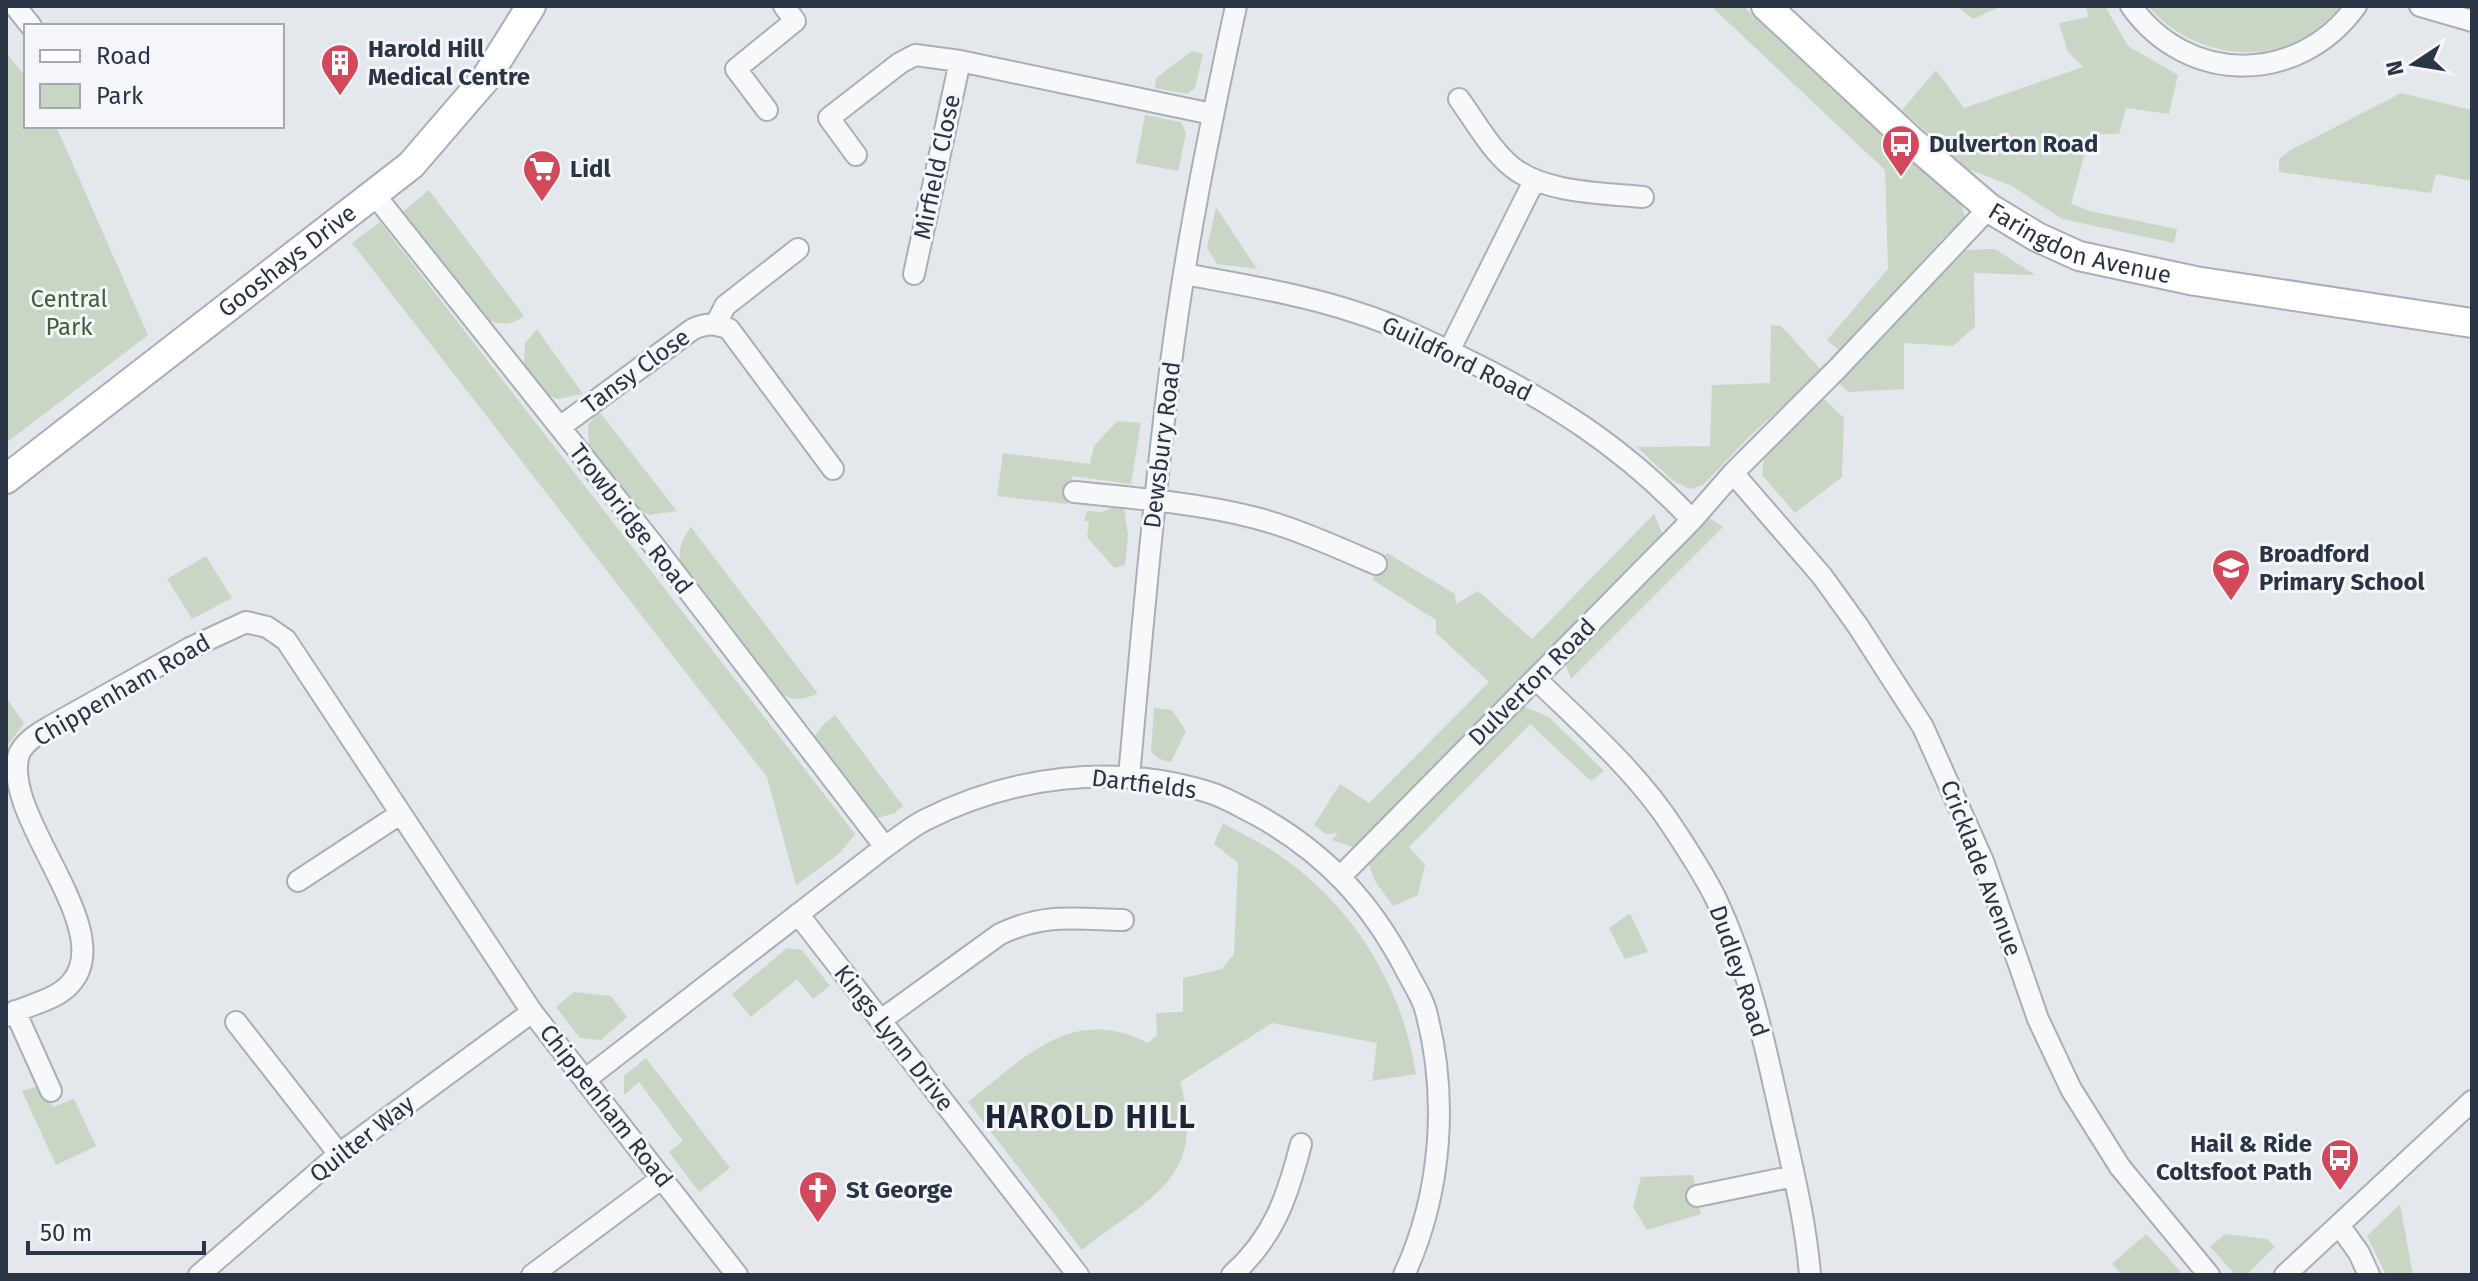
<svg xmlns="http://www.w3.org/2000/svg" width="2478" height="1281" viewBox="0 0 2478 1281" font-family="'Fira Sans',sans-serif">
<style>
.green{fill:#c9d6c5}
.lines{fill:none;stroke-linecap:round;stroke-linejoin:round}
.street-casing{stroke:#a9aeb7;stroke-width:24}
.secondary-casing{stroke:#a9aeb7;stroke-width:32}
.street{stroke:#f7f8fa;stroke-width:20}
.secondary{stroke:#fff;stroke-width:28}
.labels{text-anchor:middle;stroke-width:6;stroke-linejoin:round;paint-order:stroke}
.poi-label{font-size:24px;font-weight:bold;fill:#2b3445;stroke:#f4f6f9;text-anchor:start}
.street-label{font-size:24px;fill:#2b3445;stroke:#f4f6f9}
.park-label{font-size:24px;fill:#3f6138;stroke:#f4f6f9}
.district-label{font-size:32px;font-weight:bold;letter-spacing:2px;fill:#1d2536;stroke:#f4f6f9}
</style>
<rect width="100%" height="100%" fill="#e4e7ec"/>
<path class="green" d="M1711,6h32l218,198 5,15 -9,22 -9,-8 -108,118 -13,-11 61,-71 -3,-99z
M1957,6h45l-29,13z
M2086,6h19l23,40 50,29 -9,39 -43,-6 -7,26h-29l-19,70 19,7 87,18 -3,14 -112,-24 -50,-33 -44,-17 -66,-59 34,-40 28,38 119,-41 -15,-15 -9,-29 29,-6z
M2148,6h194c-9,8 -18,18 -28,25 -52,38 -127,22 -166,-25z
M1192,51l11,3 -8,34 -8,6 -32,-6 1,-10z
M6,53l20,24v49h30l92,209 -142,108z
M2401,93l71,17v71l-36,-7 -5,19 -152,-21v-13l10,-8z
M1145,115l36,7 5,11 -8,38 -42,-8z
M429,190l95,126c-13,10 -24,9 -38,3l-83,-107z
M1216,207l41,62 -40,-5 -10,-16z
M380,222l475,612 -15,19 -44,32 -29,-108 -415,-534z
M1995,249l40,26 -61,-2 1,54 -22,19 -49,-3v46l-56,3 -12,-12 130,-130z
M1771,325l10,1 41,45 -70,63 -49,51 -13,4 -17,-8 -36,-34 73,-1 2,-61 58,-2z
M537,329l46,65 -25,5 -14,-5 -20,-28 1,-23z
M1820,395l24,23 -2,59 -47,36 -33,-38 3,-23z
M598,410l79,101 -28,4 -18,-8 -42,-60 -1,-21z
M1117,421l24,2 -10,61 -59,-8 -5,28 -70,-8 6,-43 87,11 4,-18z
M1123,503l5,32 -3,30 -11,3 -27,-31 2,-15 -5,-1 3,-10 15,1z
M1654,514l10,24 -311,309 -21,-7 6,-7 -12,1 -12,-9 26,-41 29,19 120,-121 -53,-49v-13l-63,-40 3,-16 11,-11 68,41 1,10 22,-13 54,48z
M1708,517l15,10 -152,152 -6,-17z
M691,527l127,167c-22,7 -26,8 -45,-6l-91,-117c-5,-19 -2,-29 9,-44z
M206,556l26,42 -40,21 -25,-40z
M6,697l18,26 -18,25z
M1522,706l27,11 55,54 -13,10 -61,-57 -121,123 16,18 -7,30 -25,11 -18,-25 -7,-19z
M1154,708l18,2 14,21 -15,31 -12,-3 -8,-7z
M835,715l68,91 -8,7 -21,6 -61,-80 10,-14z
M1223,823c17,10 37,19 53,30 76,51 126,131 140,221l-44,7 5,-38 -105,-20 -92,59c28,97 -31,115 -98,168l-114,-148c57,-44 103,-98 180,-59l9,-8 -1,-22 27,-1v-34l39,-9 12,-15 4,-91 -24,-19z
M1630,913l18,39 -23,7 -16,-31z
M787,948l15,2 28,36 -17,13 -16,-20 -46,38 -19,-23z
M574,992l37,4 16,21 -26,23 -21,-2 -24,-31z
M646,1058l84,110 -31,24 -30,-40 14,-11 -44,-59 -15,13v-19z
M42,1085l11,22 21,-8 22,47 -40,19 -34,-74z
M1693,1175l8,39 -54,16 -14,-23 8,-30z
M2400,1204l13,71h-27l-19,-39z
M2146,1234l36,39 2,2h-62l-10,-11z
M2225,1234l42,5 8,8 -29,28h-10l-26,-28z"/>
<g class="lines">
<g class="street-casing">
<path id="street" d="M15,6l16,20
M2131,6c57,80 168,79 225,0
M2420,6l52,15
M1459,99c16,22 32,51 53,68 32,26 91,26 131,30
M767,110l-31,-41 59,-48 -11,-15
M856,155l-27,-37 71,-55 15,-8 45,6 252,53
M374,194l278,349 233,304
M914,274l46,-213
M1185,274c58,11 116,20 173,39 35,11 68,27 101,43 89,43 165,91 233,164
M716,324l9,-18 73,-57
M1449,351l85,-170
M560,427l133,-98c14,-6 22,-6 36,0l104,140
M1733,473l89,103 36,50 65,101 60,134 55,158 33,70 49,78 89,108
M1074,492c60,6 123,11 182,26 41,11 81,29 120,46
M1536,679c47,46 100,92 136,147 15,23 32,48 44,73 34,72 50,150 67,227 11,49 23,98 27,149
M1129,777c12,-135 24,-271 41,-406 15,-122 40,-244 66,-365
M1340,877l352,-357 41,-47 105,-105 151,-160
M298,881l102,-67
M798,914l280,361
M15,1011l36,80
M6,1016c20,-11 50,-15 65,-33 48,-54 -71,-167 -52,-229 6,-13 20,-21 32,-28l139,-78 56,-26 21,5 19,13 246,372 205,263
M881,1020l119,-86c44,-21 75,-15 123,-14
M236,1022l103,132
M586,1079l299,-232c13,-9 26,-20 40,-27 87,-44 189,-57 283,-28 17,5 33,15 49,23 68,38 113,86 149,155 6,12 15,25 19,38 24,87 17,185 -21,267
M1697,1196l97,-20
M2339,1225l20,28 10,22
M199,1275l140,-121 193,-142
M532,1275l130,-97
M1232,1275c42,-38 55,-77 69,-131
M2285,1275l187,-174"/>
</g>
<g class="secondary-casing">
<g id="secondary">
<path id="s1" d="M1766,6l144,134 79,68 48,29 42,19 116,25 277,42"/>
<path id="s2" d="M6,479l405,-314 75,-87 45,-72"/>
</g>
</g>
<use href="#street" class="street"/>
<use href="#secondary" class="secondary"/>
</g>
<defs>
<g id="building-pin" transform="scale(2)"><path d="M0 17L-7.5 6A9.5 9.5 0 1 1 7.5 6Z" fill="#d1495b" stroke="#f4f6f9"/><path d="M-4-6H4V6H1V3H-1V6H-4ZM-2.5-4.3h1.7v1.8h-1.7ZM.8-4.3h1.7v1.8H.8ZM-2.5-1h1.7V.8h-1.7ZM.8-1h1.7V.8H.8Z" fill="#fff"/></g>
<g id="bus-pin" transform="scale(2)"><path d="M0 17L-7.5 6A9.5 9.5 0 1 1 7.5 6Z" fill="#d1495b" stroke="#f4f6f9"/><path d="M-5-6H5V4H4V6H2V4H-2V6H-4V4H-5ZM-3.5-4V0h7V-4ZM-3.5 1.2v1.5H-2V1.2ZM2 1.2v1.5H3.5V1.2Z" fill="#fff"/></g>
<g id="supermarket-pin" transform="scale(2)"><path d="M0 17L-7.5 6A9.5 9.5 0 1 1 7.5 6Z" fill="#d1495b" stroke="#f4f6f9"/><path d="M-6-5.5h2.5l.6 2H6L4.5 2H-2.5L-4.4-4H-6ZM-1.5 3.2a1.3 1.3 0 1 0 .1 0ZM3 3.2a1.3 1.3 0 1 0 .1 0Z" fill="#fff"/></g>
<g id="school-pin" transform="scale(2)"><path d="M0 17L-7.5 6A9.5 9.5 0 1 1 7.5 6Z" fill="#d1495b" stroke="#f4f6f9"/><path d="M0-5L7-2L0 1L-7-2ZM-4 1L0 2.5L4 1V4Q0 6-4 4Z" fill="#fff"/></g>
<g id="church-pin" transform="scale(2)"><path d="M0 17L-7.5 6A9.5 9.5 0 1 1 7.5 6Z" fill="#d1495b" stroke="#f4f6f9"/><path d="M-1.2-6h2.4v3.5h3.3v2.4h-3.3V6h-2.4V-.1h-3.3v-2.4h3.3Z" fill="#fff"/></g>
</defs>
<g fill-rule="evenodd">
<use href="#building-pin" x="340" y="63"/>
<use href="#bus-pin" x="1901" y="144"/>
<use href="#supermarket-pin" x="542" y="169"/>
<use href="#school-pin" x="2231" y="568"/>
<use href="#bus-pin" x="2340" y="1158"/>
<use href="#church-pin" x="818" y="1190"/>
</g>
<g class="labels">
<g class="poi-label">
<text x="368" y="57">Harold Hill<tspan x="368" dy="28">Medical Centre</tspan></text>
<text x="1929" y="152">Dulverton Road</text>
<text x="570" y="177">Lidl</text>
<text x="2259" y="562">Broadford<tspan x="2259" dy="28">Primary School</tspan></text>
<text x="2312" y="1152" text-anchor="end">Hail &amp; Ride<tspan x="2312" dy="28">Coltsfoot Path</tspan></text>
<text x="846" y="1198">St George</text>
</g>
<g class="street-label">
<text transform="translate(937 167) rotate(-78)" y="8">Mirfield Close</text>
<text dy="8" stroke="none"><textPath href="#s1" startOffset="400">Faringdon Avenue</textPath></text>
<text dy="8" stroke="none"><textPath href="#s2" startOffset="356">Gooshays Drive</textPath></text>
<text transform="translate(1457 359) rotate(26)" y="8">Guildford Road</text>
<text transform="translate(636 371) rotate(-36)" y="8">Tansy Close</text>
<text transform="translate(1162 445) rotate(-83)" y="8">Dewsbury Road</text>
<text transform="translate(631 519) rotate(52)" y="8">Trowbridge Road</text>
<text transform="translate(1532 682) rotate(-45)" y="8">Dulverton Road</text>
<text transform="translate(122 690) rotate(-30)" y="8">Chippenham Road</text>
<text transform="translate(1144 784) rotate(7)" y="8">Dartfields</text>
<text transform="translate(1981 868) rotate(69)" y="8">Cricklade Avenue</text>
<text transform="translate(1739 971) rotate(71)" y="8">Dudley Road</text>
<text transform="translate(894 1038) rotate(52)" y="8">Kings Lynn Drive</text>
<text transform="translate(606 1106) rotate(52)" y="8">Chippenham Road</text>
<text transform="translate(362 1139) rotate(-38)" y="8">Quilter Way</text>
</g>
<g class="park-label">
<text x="69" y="307">Central<tspan x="69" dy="28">Park</tspan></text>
</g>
<g class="district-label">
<text x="1091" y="1128">HAROLD HILL</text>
</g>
</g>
<rect width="2478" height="1281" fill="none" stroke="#2b3445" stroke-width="16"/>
<rect x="24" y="24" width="260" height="104" fill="#f4f6f9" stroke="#a4a8b1" stroke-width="2"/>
<rect x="40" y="50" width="40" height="12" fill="#ffffff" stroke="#a4a8b1" stroke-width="2"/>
<text x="96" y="64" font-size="24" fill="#2b3445">Road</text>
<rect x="40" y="84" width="40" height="24" fill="#c9d6c5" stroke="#a4a8b1" stroke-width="2"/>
<text x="96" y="104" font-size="24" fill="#2b3445">Park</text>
<g transform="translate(2414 64) rotate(258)" stroke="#f4f6f9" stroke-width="6" paint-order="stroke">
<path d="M0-6L14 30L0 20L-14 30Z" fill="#2b3445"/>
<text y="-12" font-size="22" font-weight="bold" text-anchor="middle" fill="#2b3445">N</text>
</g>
<path d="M28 1241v12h176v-12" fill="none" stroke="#2b3445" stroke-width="4"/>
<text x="40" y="1241" font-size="24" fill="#2b3445" stroke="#f4f6f9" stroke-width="6" paint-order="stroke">50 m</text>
</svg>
